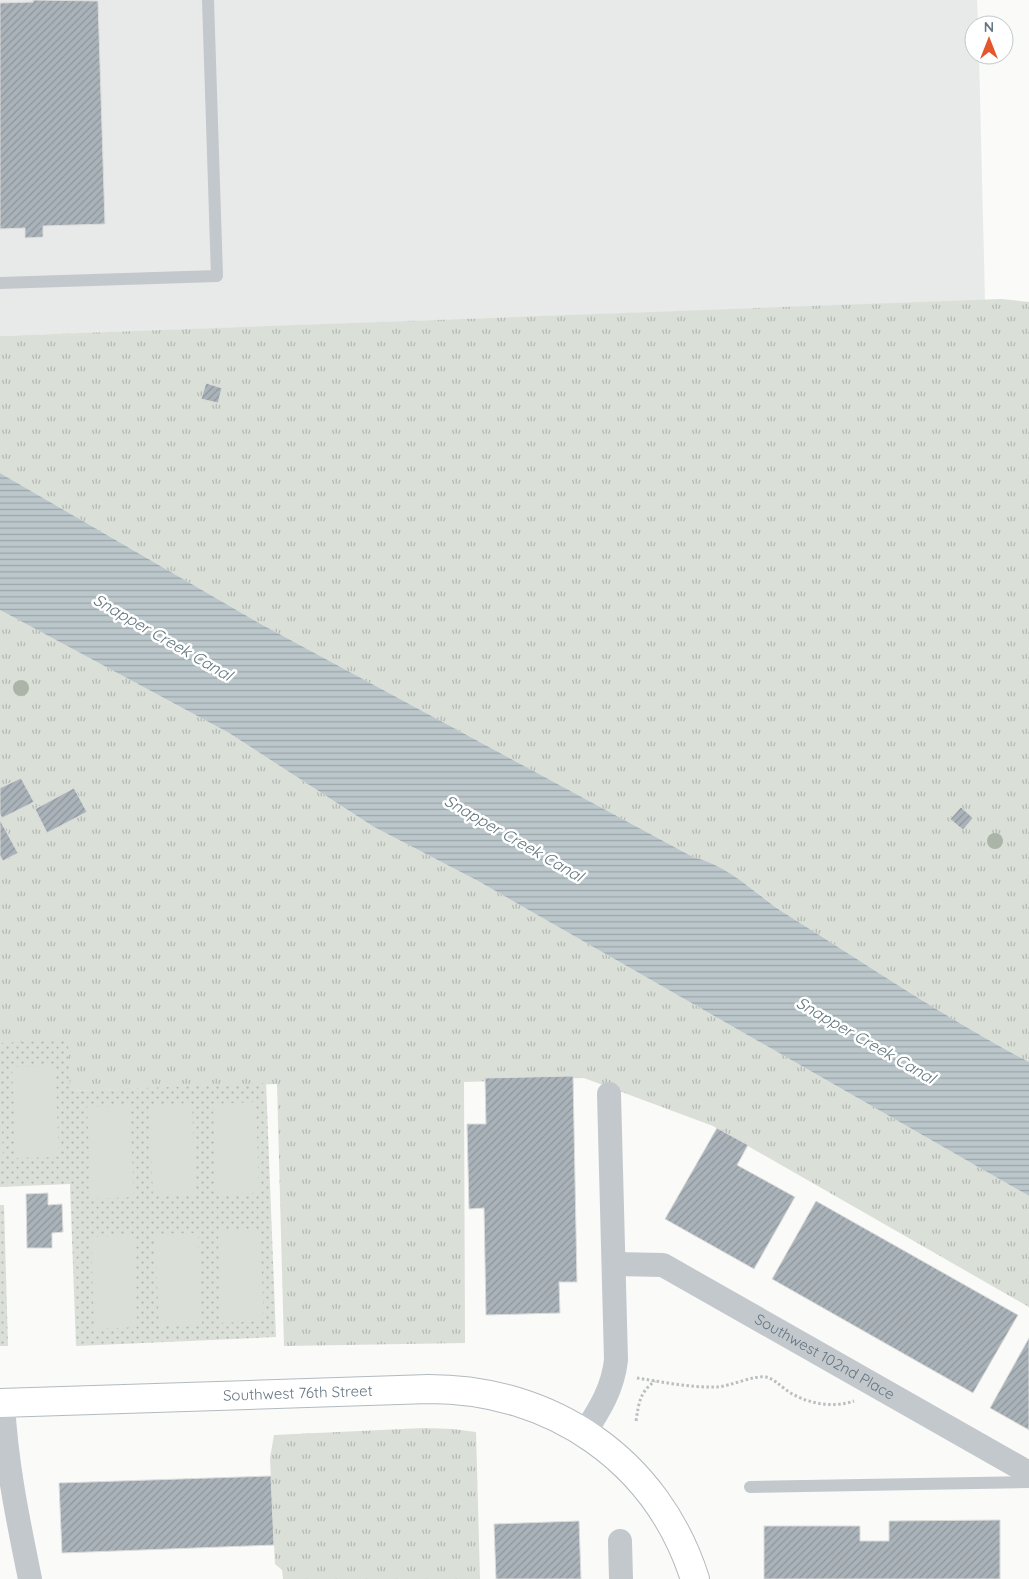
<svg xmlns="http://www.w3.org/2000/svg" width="1029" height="1579" viewBox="0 0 1029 1579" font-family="Quicksand,sans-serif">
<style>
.built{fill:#e8e9e9}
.grass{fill:url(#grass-tufts)}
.park{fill:url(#park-dots)}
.pitch{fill:#dadfd7}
.water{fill:url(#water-rules)}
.building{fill:url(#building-hatch);stroke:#dcdcda}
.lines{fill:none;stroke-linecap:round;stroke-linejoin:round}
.secondary-casing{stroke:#b3babf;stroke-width:30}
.path{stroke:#bbbfc2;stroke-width:3;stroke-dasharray:2.5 2.5;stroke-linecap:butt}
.lane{stroke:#c3c8cc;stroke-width:12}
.street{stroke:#c3c8cc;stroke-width:24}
.secondary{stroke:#fff;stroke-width:28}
.tree{fill:#aab4a7}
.labels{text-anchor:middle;stroke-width:5;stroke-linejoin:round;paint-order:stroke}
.street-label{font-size:15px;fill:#657683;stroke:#fff}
.water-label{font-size:16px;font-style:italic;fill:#60757c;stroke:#fff}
</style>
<defs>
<pattern id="grass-tufts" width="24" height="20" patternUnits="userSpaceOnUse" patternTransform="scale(1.25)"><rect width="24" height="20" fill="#dadfd7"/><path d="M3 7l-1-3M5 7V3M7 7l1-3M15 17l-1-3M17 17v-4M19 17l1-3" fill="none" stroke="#b4b9b4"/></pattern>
<pattern id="park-dots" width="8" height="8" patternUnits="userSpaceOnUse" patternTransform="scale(1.25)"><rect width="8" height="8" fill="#dadfd7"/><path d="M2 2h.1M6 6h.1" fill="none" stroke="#b4b9b4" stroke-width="1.8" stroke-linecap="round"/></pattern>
<pattern id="water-rules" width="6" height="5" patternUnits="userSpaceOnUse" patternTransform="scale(1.25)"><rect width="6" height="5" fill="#bbc7cb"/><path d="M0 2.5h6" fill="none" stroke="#9ca6aa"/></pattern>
<pattern id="building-hatch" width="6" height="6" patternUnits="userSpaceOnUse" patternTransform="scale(1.25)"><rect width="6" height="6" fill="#aab3b9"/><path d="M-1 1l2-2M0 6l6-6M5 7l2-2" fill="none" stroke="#8e969c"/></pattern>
</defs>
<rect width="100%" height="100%" fill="#fafaf8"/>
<path class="built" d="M0,0h977l1,25h-4v30h5l6,245 -985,36z"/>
<path class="grass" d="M1002,299l27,3v760c-84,-44 -163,-98 -243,-148 -30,-20 -57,-48 -93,-57l-434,-234 -259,-150v-137z
M0,610l229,123 145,94 104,54 551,315v111l-316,-181 -129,-48 -120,4 1,261 -181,3 -7,-262 -207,7 -70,-48z
M424,1428l29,1 23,3 4,147h-197l-1,-9 -7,-6 -5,-106 4,-23z"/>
<path class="park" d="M68,1040l2,51 196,-8 10,254 -200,9 -6,-162 -70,3v-144z
M0,1205h4l4,141h-8z"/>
<path class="pitch" d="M55,1066l4,91 -43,1 -4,-91z
M0,1071l3,87 -3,1z
M256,1102l3,91 -43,2 -3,-91z
M192,1103l4,91 -43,2 -4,-91z
M130,1106l4,91 -43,2 -4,-92z
M260,1230l4,91 -43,2 -3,-92z
M198,1233l4,91 -43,2 -4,-92z
M134,1236l3,91 -43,2 -3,-92z"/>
<path class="water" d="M0,473l259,150 434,234c37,9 62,37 93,57 80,50 159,104 243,148v134l-551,-315 -104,-54 -145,-94 -229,-123z"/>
<path class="building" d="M33,0l65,1 7,223 -62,2v11l-18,1v-10l-25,1v-226l33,-1z
M206,383l16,5 -4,15 -17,-4z
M21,778l13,24 -32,16 -2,-4v-26z
M74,788l13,24 -40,21 -12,-24z
M961,807l12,11 -10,12 -13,-11z
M0,820l18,33 -15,8 -3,-5z
M573,1076l4,206h-18l1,31 -74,2 -2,-107 -15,1 -2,-85h19l-1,-46z
M717,1128l31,17 -11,20 58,32 -41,72 -89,-50z
M48,1193v12l14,-1 1,28 -11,1v15h-25l-1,-54z
M816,1201l202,114 -45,78 -201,-114z
M1029,1338v92l-39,-22z
M271,1476l3,69 -212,8 -3,-70z
M1000,1520v59h-236v-53h96v15h29v-20z
M579,1521l2,58h-85l-2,-55z"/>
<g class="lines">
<g class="secondary-casing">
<g id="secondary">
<path id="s2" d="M0,1403l429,-14c123,0 228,71 266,190"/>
</g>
</g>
<path class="path" d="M637,1378c26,4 54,10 80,9 14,-1 37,-12 49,-10 8,2 12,7 19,12 18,14 47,20 69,12
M636,1421c3,-18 3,-28 19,-40"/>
<path class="lane" d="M0,283l217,-7 -9,-276
M750,1487l279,-5"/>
<g class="street">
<path id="s1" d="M615,1264l48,1 366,208"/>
<path d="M3,1403c3,60 15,117 27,176"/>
<path d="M585,1432c15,-23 28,-44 31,-72l-7,-266"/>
<path d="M620,1541l1,38"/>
</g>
<use href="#secondary" class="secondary"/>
</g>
<g class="tree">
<circle cx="21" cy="688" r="8"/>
<circle cx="995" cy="841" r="8"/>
</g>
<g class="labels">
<g class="street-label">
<text dy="5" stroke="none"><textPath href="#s1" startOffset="234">Southwest 102nd Place</textPath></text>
<text dy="5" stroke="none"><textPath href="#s2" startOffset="298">Southwest 76th Street</textPath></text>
</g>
<g class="water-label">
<text transform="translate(163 637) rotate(30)" y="6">Snapper Creek Canal</text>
<text transform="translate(514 838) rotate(30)" y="6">Snapper Creek Canal</text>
<text transform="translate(866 1040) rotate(30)" y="6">Snapper Creek Canal</text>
</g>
</g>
<g transform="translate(989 40)"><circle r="24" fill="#ffffff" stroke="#c1c8cd"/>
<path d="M0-4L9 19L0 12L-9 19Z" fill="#e4572e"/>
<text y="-8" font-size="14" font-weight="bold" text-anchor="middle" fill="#657683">N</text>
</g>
</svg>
